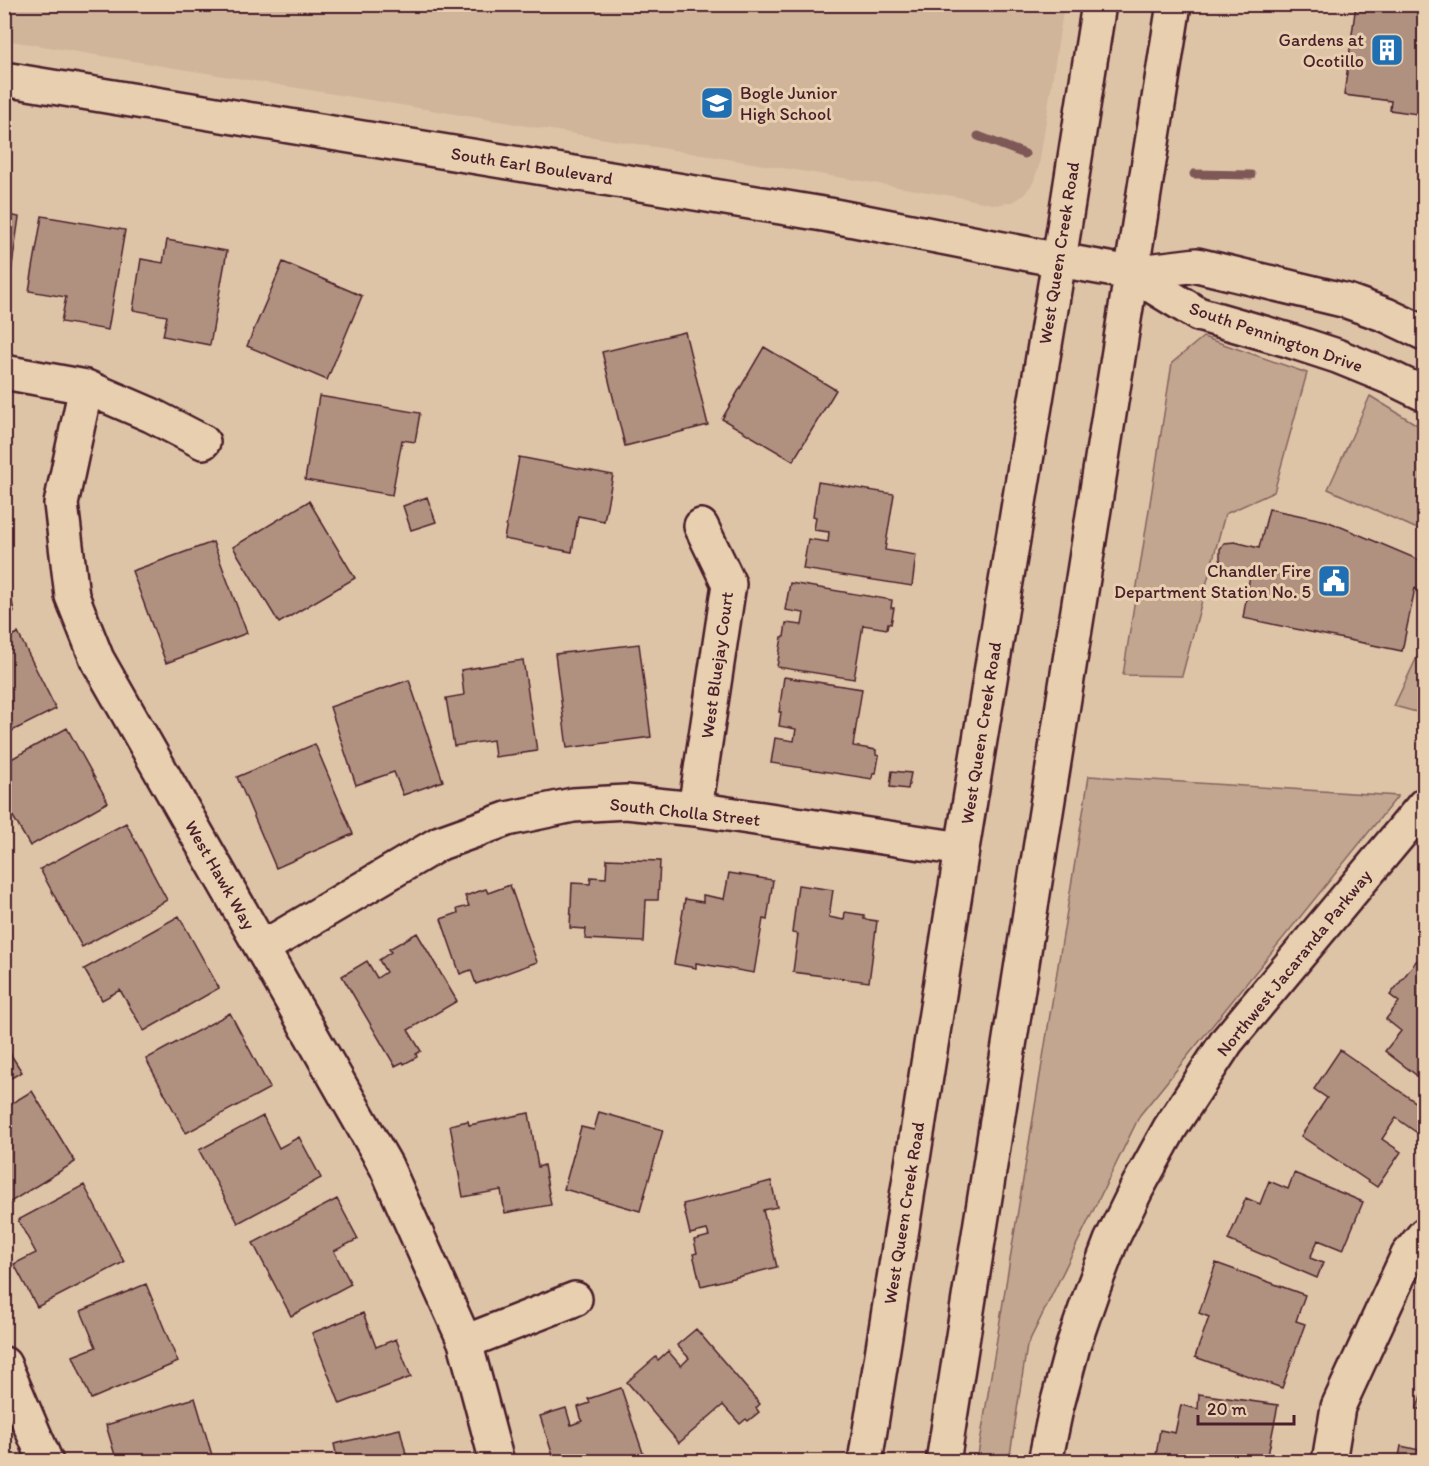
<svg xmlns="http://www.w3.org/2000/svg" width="1429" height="1466" viewBox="0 0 1429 1466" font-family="Itim,sans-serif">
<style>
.built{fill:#d0b59b}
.green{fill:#c2a690;stroke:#86625e;stroke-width:1.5}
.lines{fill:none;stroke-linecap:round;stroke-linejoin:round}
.stream{stroke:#7e5856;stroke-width:9}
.building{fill:#b09180;stroke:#4a1f2b;stroke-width:1.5}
.street-casing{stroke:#4a1f2b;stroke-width:38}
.secondary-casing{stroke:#4a1f2b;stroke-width:38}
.primary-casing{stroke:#4a1f2b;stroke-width:38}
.street{stroke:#e7cfaf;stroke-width:33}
.secondary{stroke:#e7cfaf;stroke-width:33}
.primary{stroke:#e7cfaf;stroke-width:33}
.labels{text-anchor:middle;stroke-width:6;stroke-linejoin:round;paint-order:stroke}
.poi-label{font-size:18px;fill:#4a1f2b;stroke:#e7cfaf;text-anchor:end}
.street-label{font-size:18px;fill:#4a1f2b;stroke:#e7cfaf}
</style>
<rect width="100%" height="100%" fill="#dec4a7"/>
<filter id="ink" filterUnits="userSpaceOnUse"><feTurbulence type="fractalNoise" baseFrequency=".0167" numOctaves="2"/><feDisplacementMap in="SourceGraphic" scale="12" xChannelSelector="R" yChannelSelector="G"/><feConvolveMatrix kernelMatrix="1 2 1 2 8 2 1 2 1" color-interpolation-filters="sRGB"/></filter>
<g filter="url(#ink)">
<path class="built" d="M4,5l1,-1 1059,1 -25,161 -6,17 -9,12 -12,7 -15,3 -39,-8 -953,-157z"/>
<path class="green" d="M1203,337l104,36 -33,119 -49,22 -43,162 -59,-1 49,-312z
M1370,396l54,33v103l-96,-43z
M1424,642v72l-30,-8z
M1089,776l309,20 -258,319 -113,231 -18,115h-32z"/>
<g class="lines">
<path class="stream" d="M978,136l47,18
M1194,174l57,1"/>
</g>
<path class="building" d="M1356,4h68v111l-34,-5 1,-9 -47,-6z
M4,214l15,3 -13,90h-2z
M42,216l83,14 -17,100 -47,-8 5,-25 -37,-6z
M167,240l60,11 -17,94 -47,-9 4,-20 -34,-6 8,-51 22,4z
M283,262l79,34 -35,84 -80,-34z
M685,332l23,93 -83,21 -23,-94z
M764,347l72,43 -43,71 -71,-42z
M319,396l101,17 -5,29 -13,-2 -10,55 -87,-15z
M519,457l94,18 -9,46 -26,-5 -6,36 -68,-13z
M818,482l76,12 -9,56 31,5 -4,31 -109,-17 5,-30 20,3 1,-10 -15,-2 2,-13 -3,-1z
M427,497l9,25 -25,8 -8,-24z
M309,501l46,77 -76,45 -46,-76z
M1269,509l58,12 97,41v32l-9,-6 -13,63 -159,-33 7,-43 -27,-4 -3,-12v-10l4,-6 11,-1 24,6z
M213,542l34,91 -81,30 -34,-92z
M4,560l10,52 -10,2z
M790,583l102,17 -1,8h3l-3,16 -3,-1 -1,6 -24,-4 -9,54 -77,-12 5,-30h2l2,-14 16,2 2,-12 -19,-3z
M18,633l38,76 -52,26v-95z
M639,644l12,93 -84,11 -12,-94z
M523,660l14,91 -42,6 -2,-17 -39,6 -8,-48 18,-3 -3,-25z
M784,677l78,12 -9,57 23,4v5l3,1 -3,17h-3l-1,6 -101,-16 4,-25 19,3 2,-12 -17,-3 2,-14h-2z
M409,680l34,101 -40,14 -9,-23 -38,13 -26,-78z
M67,728l41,74 -78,44 -26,-45v-38z
M315,744l38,90 -77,34 -39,-91z
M892,771l19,2 -3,16 -18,-2z
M126,823l41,77 -85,47 -42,-78z
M607,859l53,2 -2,39h-12l-2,42 -59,-3 1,-10 -16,-1 2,-45 18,1 1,-7 15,1z
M729,873l44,7 -6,40 -4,-1 -9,54 -58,-10v5l-22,-4 11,-65 18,3v-7l21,4z
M510,885l27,77 -61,22 -5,-14 -11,4 -19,-55 17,-6 -1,-4 12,-3 -4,-10 21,-7 2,4z
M798,885l35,5 -4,27 15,3 1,-8 19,3v4l13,2 -8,61 -76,-10 5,-38 -6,-1z
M179,916l40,72 -75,43 -24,-41 -18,10 -18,-31z
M417,933l40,68 -49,29 13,21 -5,3 1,3 -13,7 -1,-2 -8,4 -53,-90 25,-15 10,17 9,-6 -7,-12 12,-8 -2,-3z
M1417,960l7,6v115l-39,-30 16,-20 -15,-12 13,-17 -9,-7z
M230,1013l40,75 -84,45 -40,-74z
M4,1044l18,28 -18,10z
M1340,1050l84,58v11l-8,13 -20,-14 -14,21 19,13 -24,35 -76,-51 26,-38 -13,-9z
M32,1091l43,71 -71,44v-98z
M599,1112l64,18 -23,81 -76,-22 17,-62 13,3z
M529,1113l9,54 6,-2 7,40 -46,8 -4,-23 -38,7 -13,-72 18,-4 1,4z
M263,1116l16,32 20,-11 22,41 -83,45 -39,-73z
M1294,1173l69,29 -20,48 -25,-10 -8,18 13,5 -6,15 -89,-38 18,-42 14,6 9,-23 19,8z
M771,1181l6,26 -14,3 14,57 -76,19 -8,-32 4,-1 -3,-13 15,-4 -2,-6 -17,4 -7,-30z
M84,1185l40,77 -87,45 -23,-43 22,-11 -18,-33z
M337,1199l21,40 -24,12 17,33 -60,32 -38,-73z
M1216,1263l89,32 -9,26 9,3 -23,64 -87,-31 14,-40 -10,-4z
M146,1284l32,78 -87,37 -18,-43 23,-9 -15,-36z
M363,1313l13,34 20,-8 15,38 -71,27 -28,-71z
M696,1329l64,75 -4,4 3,4 -11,9 -2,-2 -6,5 -17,-19 -44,38 -52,-61 29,-25 2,3 10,-9 13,15 8,-8 -12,-13z
M1424,1386v25l-7,-3z
M621,1388l25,74h-91l-15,-46 26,-8 5,17 11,-4 -4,-14 12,-4 -2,-4z
M1199,1394l79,11 -11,55 -17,-5 -1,7h-94l5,-32 15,3 6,-28 17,4z
M195,1398l19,64h-97l-11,-37z
M400,1429l8,33h-70l-4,-18z
M1401,1446l23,5v11h-26z"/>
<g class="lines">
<g class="street-casing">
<path id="street" d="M1059,260l72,13 66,-8 150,36 39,14 38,18
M1131,273l67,41 90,26 49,16 54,22 33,16
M4,372l82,15 65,28 52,27
M86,387l-25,117 11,92 25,63 289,507 79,176 32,120
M695,809l34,-225 -28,-58
M262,948l178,-105 67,-24 66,-14 53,-3 69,7 267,40
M465,1342l110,-43
M4,1364l42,98
M1329,1462l9,-55 70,-152 16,-20"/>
</g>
<g class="secondary-casing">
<path id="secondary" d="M4,79l825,136 230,45
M1045,1462l11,-53 17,-63 19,-55 19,-50 26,-53 33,-60 57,-87 197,-236"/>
</g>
<g class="primary-casing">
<path id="primary" d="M865,1462l97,-613 97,-589 40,-256
M943,1462l231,-1458"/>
</g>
<use href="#street" class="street"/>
<use href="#secondary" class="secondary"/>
<use href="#primary" class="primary"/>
</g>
</g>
<defs>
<g id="building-square" transform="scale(1.725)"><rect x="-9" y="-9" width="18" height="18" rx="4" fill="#1f6fb2" stroke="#e7cfaf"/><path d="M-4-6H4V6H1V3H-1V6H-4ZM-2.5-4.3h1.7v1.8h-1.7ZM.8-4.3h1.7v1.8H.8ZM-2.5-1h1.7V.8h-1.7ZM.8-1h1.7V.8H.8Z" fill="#fff"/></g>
<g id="school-square" transform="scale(1.725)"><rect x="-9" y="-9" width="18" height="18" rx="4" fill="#1f6fb2" stroke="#e7cfaf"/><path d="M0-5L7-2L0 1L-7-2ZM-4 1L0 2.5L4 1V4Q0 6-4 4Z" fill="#fff"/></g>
<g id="civic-square" transform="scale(1.725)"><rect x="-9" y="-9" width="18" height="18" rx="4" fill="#1f6fb2" stroke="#e7cfaf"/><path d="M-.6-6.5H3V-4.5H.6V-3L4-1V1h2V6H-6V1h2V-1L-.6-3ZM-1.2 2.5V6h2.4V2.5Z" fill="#fff"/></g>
</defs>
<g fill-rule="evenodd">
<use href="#building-square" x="1387" y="50"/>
<use href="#school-square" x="717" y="103"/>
<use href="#civic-square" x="1334" y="581"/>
</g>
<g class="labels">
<g class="poi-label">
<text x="1364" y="46">Gardens at<tspan x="1364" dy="21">Ocotillo</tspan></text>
<text x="740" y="99" text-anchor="start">Bogle Junior<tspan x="740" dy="21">High School</tspan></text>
<text x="1311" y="577">Chandler Fire<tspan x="1311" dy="21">Department Station No. 5</tspan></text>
</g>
<g class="street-label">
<text transform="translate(532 166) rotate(9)" y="6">South Earl Boulevard</text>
<text transform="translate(1059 253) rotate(-81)" y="6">West Queen Creek Road</text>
<text transform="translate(1276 337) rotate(19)" y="6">South Pennington Drive</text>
<text transform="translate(717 665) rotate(-82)" y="6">West Bluejay Court</text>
<text transform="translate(981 733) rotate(-81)" y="6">West Queen Creek Road</text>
<text transform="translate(685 812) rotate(6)" y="6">South Cholla Street</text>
<text transform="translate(220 875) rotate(60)" y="6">West Hawk Way</text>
<text transform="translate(1294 963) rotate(-51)" y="6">Northwest Jacaranda Parkway</text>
<text transform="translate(904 1213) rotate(-81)" y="6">West Queen Creek Road</text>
</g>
</g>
<rect width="1429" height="1466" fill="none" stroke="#e7cfaf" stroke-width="24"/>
<rect x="12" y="12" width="1405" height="1442" fill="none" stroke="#4a1f2b" stroke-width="2" filter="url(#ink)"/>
<path d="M1198 1415v9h96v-9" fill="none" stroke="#4a1f2b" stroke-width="3"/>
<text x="1207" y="1415" font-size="18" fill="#4a1f2b" stroke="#e7cfaf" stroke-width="4.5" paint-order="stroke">20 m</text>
</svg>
